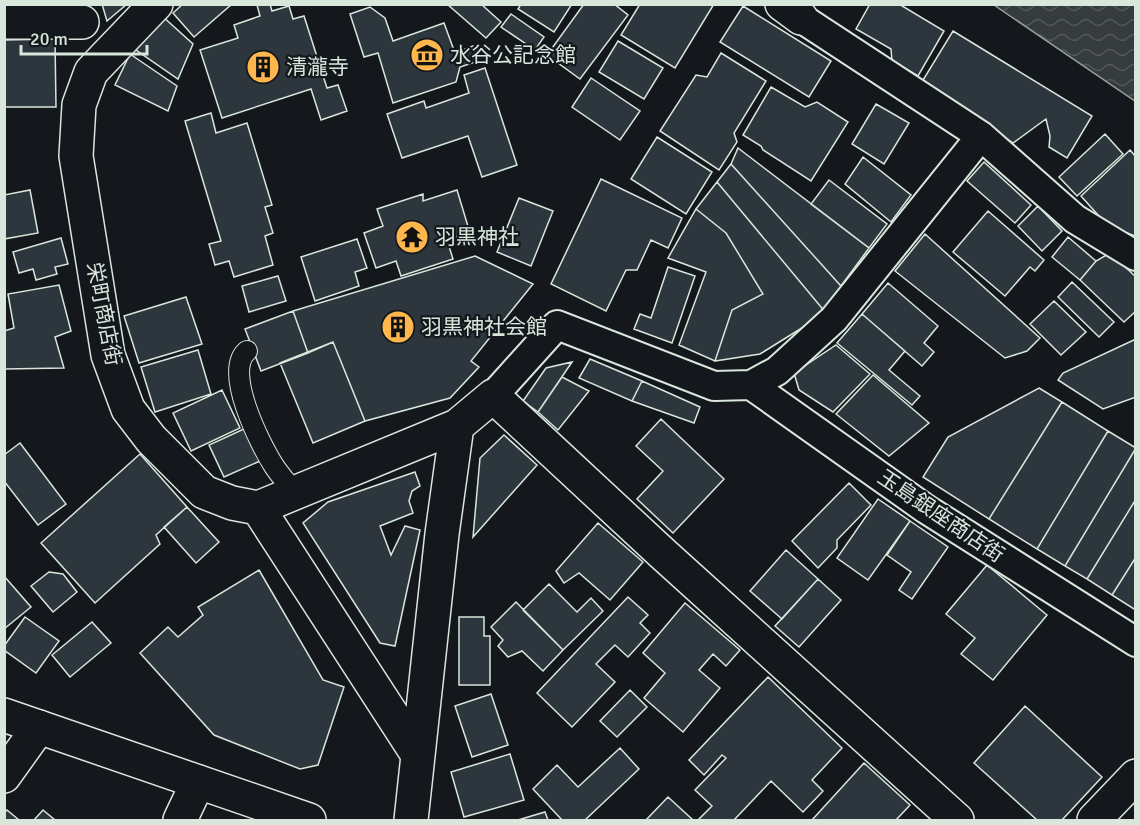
<svg xmlns="http://www.w3.org/2000/svg" width="1140" height="825" viewBox="0 0 1140 825" font-family="Signika,'Noto Sans JP',sans-serif">
<style>
.water{fill:url(#water-waves);stroke:#939e99;stroke-width:1.5}
.building{fill:#2c363c;stroke:#d8e6dc;stroke-width:1.5}
.lines{fill:none;stroke-linecap:round;stroke-linejoin:round}
.service-casing{stroke:#d8e6dc;stroke-width:22}
.pedestrian-casing{stroke:#d8e6dc;stroke-width:32}
.minor-casing{stroke:#d8e6dc;stroke-width:36}
.tertiary-casing{stroke:#d8e6dc;stroke-width:36}
.service{stroke:#14181c;stroke-width:20}
.pedestrian{stroke:#14181c;stroke-width:28}
.minor{stroke:#14181c;stroke-width:33}
.tertiary{stroke:#14181c;stroke-width:33}
.labels{text-anchor:middle;stroke-width:4.5;stroke-linejoin:round;paint-order:stroke}
.poi-label{font-size:21px;fill:#d8e6dc;stroke:#14181c;text-anchor:start}
.street-label{font-size:21px;fill:#d8e6dc;stroke:#14181c}
</style>
<defs>
<pattern id="water-waves" width="16" height="10" patternUnits="userSpaceOnUse" patternTransform="scale(1.5)"><rect width="16" height="10" fill="#363b3e"/><path d="M0 5q4-4 8 0t8 0" fill="none" stroke="#525759"/></pattern>
</defs>
<rect width="100%" height="100%" fill="#14181c"/>
<path class="water" d="M994,5h141v96z"/>
<path class="building" d="M102,4h25l-20,17z
M183,4h49l-38,33 -21,-24z
M270,4l2,7 17,-5 4,13 11,-3 23,72 11,-3 9,26 -26,9 -10,-31 -89,29 -22,-68 38,-12 -4,-13 26,-9 -3,-11z
M447,4h34l20,18 -15,16z
M521,4h51l-18,28 -36,-23z
M584,4h30l14,11 -48,64 -33,-24z
M640,4h74l-39,64 -54,-33z
M870,4h29l45,27 -26,45 -26,-15 -1,-12 -35,-20z
M743,6l88,55 -22,36 -89,-55z
M370,7l15,11 8,23 51,-18 11,30 18,-7 5,15 -18,6 -4,15 -63,21 -15,-50 -14,4 -14,-43z
M511,14l33,23 -9,13 -34,-23z
M161,15l32,29 -15,35 -42,-29z
M953,31l139,85 -25,42 -18,-11 1,-11 -4,-17 -33,24 -93,-58z
M55,39l1,68h-52v-67z
M618,41l45,27 -19,31 -45,-27z
M721,53l45,28 -32,52 3,9 -18,28 -59,-39 36,-56 11,2z
M130,54l47,32 -9,25 -53,-26z
M485,68l32,97 -35,12 -14,-41 -66,22 -15,-44 37,-13 2,7 43,-15 -5,-18z
M591,78l49,33 -20,29 -48,-33z
M771,87l34,20 12,-5 31,20 -37,59 -48,-31 -2,-4 -18,-11z
M876,104l33,19 -25,41 -32,-20z
M211,113l5,20 31,-10 25,82 -7,2 8,26 -8,3 8,29 -39,12 -5,-16 -14,4 -6,-21 12,-3 -36,-120z
M1105,134l18,20 -46,42 -18,-19z
M657,137l55,35 -26,42 -55,-35z
M738,148l131,100 -28,38 -110,-122z
M1130,150l6,7 -1,79 -28,-11 -26,-29z
M863,157l48,38 -20,27 -46,-38z
M984,162l47,43 -16,18 -48,-42z
M731,164l110,122 -15,27 -109,-131z
M601,179l81,39 -14,30 -17,-8 -14,30h-11l-20,41 -55,-27z
M829,180l58,44 -18,24 -58,-44z
M717,182l109,131 -66,41 -45,7 17,-51 31,-16 -37,-61 -30,-24z
M30,190l8,43 -34,6v-44z
M457,190l13,43 -23,7 6,19 -52,17 -5,-15 -20,7 -12,-35 19,-7 -6,-17 46,-15v7z
M519,198l34,13 -22,55 -34,-14z
M1038,206l24,25 -20,20 -24,-25z
M696,209l30,24 37,61 -31,16 -17,51 -36,-16 27,-73 -38,-14z
M988,211l56,49 -9,11 -5,-4 -25,29 -52,-44z
M925,234l115,104 -13,13 -22,7 -110,-87z
M1068,237l28,24 -16,19 -28,-23z
M61,238l7,26 -13,3 2,7 -21,6 -3,-11 -14,4 -6,-21z
M357,239l10,29 -12,4 4,14 -44,15 -14,-44z
M1110,253l26,24v34l-12,11 -44,-42 16,-19z
M475,256l58,28 -62,77 8,6 -29,31 -85,23 -32,-79 -25,11 -15,-42z
M668,267l27,9 -23,67 -38,-14 6,-15 11,4z
M278,276l8,25 -37,11 -7,-26z
M1072,282l42,40 -15,15 -41,-40z
M888,283l50,43 -14,17 10,9 -12,14 -60,-52z
M59,285l12,46 -16,6 9,31 -60,1v-38l10,-3 -6,-34z
M186,297l16,47 -63,19 -15,-47z
M1054,301l32,31 -25,23 -31,-31z
M293,311l15,42 -47,18 -16,-42z
M862,314l43,37 -16,19 31,26 -8,9 -75,-62z
M1136,339v58l-33,12 -45,-29 5,-7z
M333,342l32,79 -52,22 -33,-80z
M836,345l34,29 -37,38 -34,-22 -5,-17z
M198,350l13,44 -56,18 -14,-45z
M590,359l52,22 -10,20 -53,-23z
M572,362l-34,50 -15,-11 23,-33z
M873,375l56,48 -40,33 -53,-42z
M562,377l27,14 -31,39 -20,-18z
M642,381l58,26 -6,16 -62,-22z
M1039,388l23,14 -73,117 -66,-42 25,-40z
M222,390l18,38 -49,23 -18,-38z
M1062,402l46,29 -71,118 -48,-30z
M661,419l63,60 -51,54 -36,-34 26,-28 -27,-25z
M246,428l14,33 -36,16 -15,-32z
M1108,431l28,17 -71,118 -28,-17z
M504,435l33,30 -64,72 7,-79z
M20,443l46,61 -28,21 -34,-44v-26z
M1136,448v51l-49,80 -22,-13z
M140,454l47,53 -31,28 4,9 -65,59 -54,-60z
M415,472l5,14 -8,5 -3,10 4,12 -33,13 11,29 14,-29 15,4 -25,116 -15,-3 -77,-120 25,-21z
M849,483l22,22 -34,35v8l-19,20 -26,-27z
M878,499l32,22 -42,59 -31,-22z
M1136,499v58l-24,38 -25,-16z
M187,507l32,35 -23,21 -32,-36z
M910,521l38,26 -36,52 -13,-9 12,-18 -24,-17z
M598,523l45,39 -33,38 -31,-27 -15,10 -8,-12z
M786,550l32,29 -36,40 -32,-28z
M1136,557v52h-2l-22,-14z
M987,565l60,50 -54,65 -32,-26 14,-16 -29,-24z
M259,570l64,110 21,7 -26,78 -18,4 -86,-34 -74,-82 28,-26 10,10 25,-22 -5,-8z
M49,572l14,2 14,18 -24,20 -22,-26z
M4,576l27,31 -27,22z
M818,579l23,21 -42,47 -24,-21z
M549,584l28,28 14,-14 12,13 -40,39 -40,-40z
M628,597l20,18 -8,8 10,10 -22,24 -13,-12 -19,19 19,18 -43,45 -35,-34z
M516,602l47,48 -20,21 -21,-20 -14,6 -10,-11 5,-6 -12,-13z
M685,603l55,47 -14,16 -13,-12 -14,16 21,18 -37,44 -39,-34 21,-25 -22,-20z
M25,617l34,24 -23,32 -32,-23v-4z
M459,617h25v19h6v49h-31z
M92,622l19,21 -41,34 -18,-22z
M768,677l74,71 -30,32 11,11 -20,21 -32,-31 -37,39h-36l14,-14 -17,-16 31,-32 -4,-3 -18,20 -15,-15z
M630,690l17,17 -30,30 -17,-16z
M491,694l17,51 -36,12 -17,-51z
M1025,706l77,71 -40,43h-25l-63,-57z
M620,748l19,21 -54,51h-23l-29,-31 24,-24 21,22z
M510,754l14,46 -60,17 -13,-45z
M864,763l46,42 -14,15h-84z
M668,797l25,23h-47z
M7,810l12,10h-15v-7z
M43,810l12,10h-21z
M545,812l3,8h-30z"/>
<g class="lines">
<g class="service-casing">
<path id="service" d="M247,351c-24,20 13,93 27,115 6,9 13,17 20,26"/>
</g>
<g class="pedestrian-casing">
<path id="pedestrian" d="M801,18l180,118 94,83 61,37
M751,385l26,-14 57,-52 147,-183
M493,396l64,-71 157,61 37,-1 175,124 210,133"/>
</g>
<g class="minor-casing">
<path id="minor" d="M156,4l-65,68 -12,33 -3,51 32,199 20,54 23,30 53,53 28,11 26,5 199,-82 36,-30 169,157 295,267
M782,4l19,14
M4,22h78
M258,508l160,247
M4,776l35,-49
M180,820l18,-38
M411,820l31,-286 15,-108
M1094,820l42,-44"/>
</g>
<g class="tertiary-casing">
<path id="tertiary" d="M4,715l305,105"/>
</g>
<use href="#service" class="service"/>
<use href="#pedestrian" class="pedestrian"/>
<use href="#minor" class="minor"/>
<use href="#tertiary" class="tertiary"/>
</g>
<defs>
<g id="museum-disc" transform="scale(1.725)"><circle r="9.5" fill="#ffb74d" stroke="#14181c"/><path d="M0-6L6-3V-2H-6V-3ZM-5-1h2V3h-2ZM-1-1h2V3h-2ZM3-1h2V3H3ZM-6 4H6V6H-6Z" fill="#111"/></g>
<g id="building-disc" transform="scale(1.725)"><circle r="9.5" fill="#ffb74d" stroke="#14181c"/><path d="M-4-6H4V6H1V3H-1V6H-4ZM-2.5-4.3h1.7v1.8h-1.7ZM.8-4.3h1.7v1.8H.8ZM-2.5-1h1.7V.8h-1.7ZM.8-1h1.7V.8H.8Z" fill="#111"/></g>
<g id="temple-disc" transform="scale(1.725)"><circle r="9.5" fill="#ffb74d" stroke="#14181c"/><path d="M0-6L5-2H3V0L6.5 2.5H4V6H1.5V3h-3V6H-4V2.5H-6.5L-3 0V-2H-5Z" fill="#111"/></g>
</defs>
<g fill-rule="evenodd">
<use href="#museum-disc" x="427" y="55"/>
<use href="#building-disc" x="263" y="67"/>
<use href="#temple-disc" x="412" y="237"/>
<use href="#building-disc" x="398" y="327"/>
</g>
<g class="labels">
<g class="poi-label">
<text x="450" y="62">水谷公記念館</text>
<text x="286" y="74">清瀧寺</text>
<text x="435" y="244">羽黒神社</text>
<text x="421" y="334">羽黒神社会館</text>
</g>
<g class="street-label">
<text transform="translate(104 314) rotate(79)" y="7">栄町商店街</text>
<text transform="translate(941 516) rotate(34)" y="7">玉島銀座商店街</text>
</g>
</g>
<rect width="1140" height="825" fill="none" stroke="#d8e6dc" stroke-width="12"/>
<path d="M21 45v9h126v-9" fill="none" stroke="#d8e6dc" stroke-width="3"/>
<text x="30" y="45" font-size="18" fill="#d8e6dc" stroke="#14181c" stroke-width="4.5" paint-order="stroke">20 m</text>
</svg>
